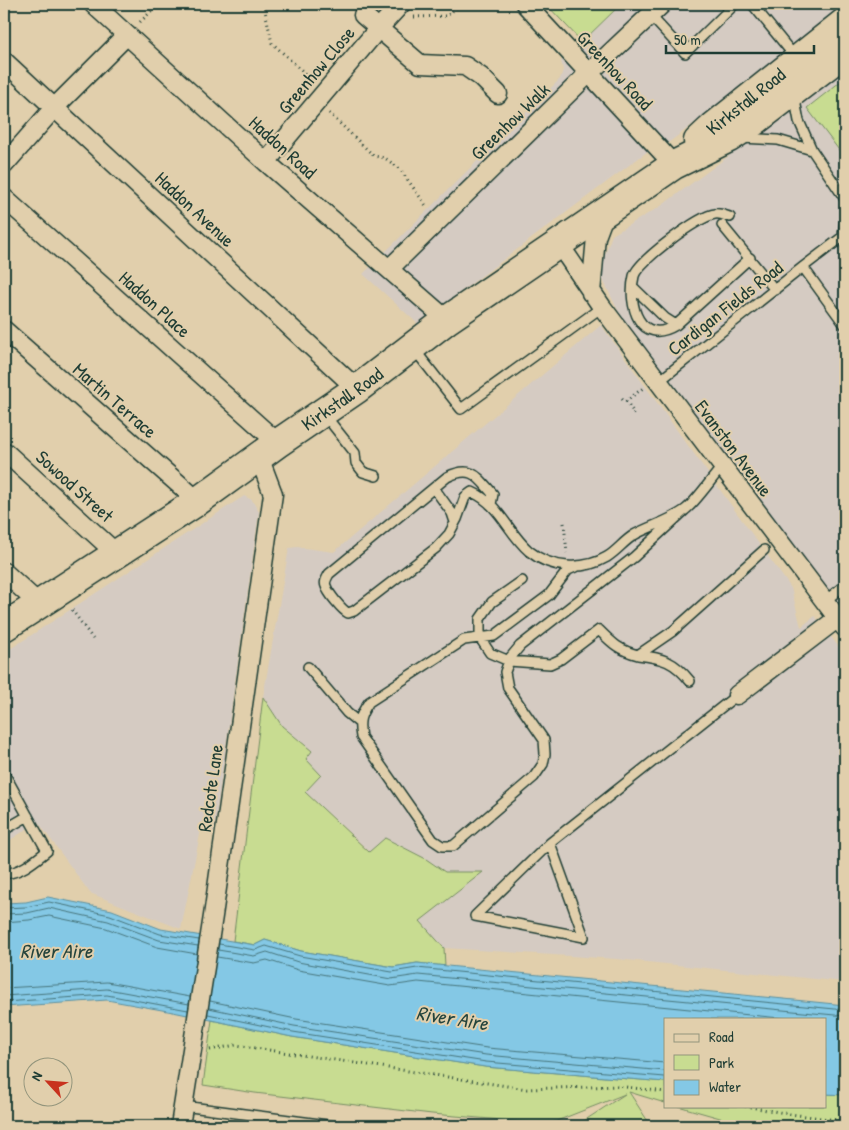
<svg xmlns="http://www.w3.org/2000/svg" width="849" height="1130" viewBox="0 0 849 1130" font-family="'Patrick Hand',sans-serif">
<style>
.built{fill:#d5cbc2}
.green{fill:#c8dc91;stroke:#748c62}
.water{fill:#84c8e5;stroke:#5c909e}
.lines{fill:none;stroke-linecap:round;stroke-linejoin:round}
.shore{stroke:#47757b;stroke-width:1}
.lane-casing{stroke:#1f3d34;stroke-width:12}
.street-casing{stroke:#1f3d34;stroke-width:21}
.primary-casing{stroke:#1f3d34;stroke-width:31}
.path{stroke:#1f3d34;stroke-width:3;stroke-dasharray:1 4;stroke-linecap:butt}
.lane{stroke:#e1cfac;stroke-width:9}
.street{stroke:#e1cfac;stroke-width:18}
.primary{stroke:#e1cfac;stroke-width:28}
.labels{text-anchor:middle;stroke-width:4;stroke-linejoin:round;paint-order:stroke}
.street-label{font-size:19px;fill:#1f3d34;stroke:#e1cfac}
.water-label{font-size:20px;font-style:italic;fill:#24443d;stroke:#e1cfac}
</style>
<rect width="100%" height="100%" fill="#e1cfac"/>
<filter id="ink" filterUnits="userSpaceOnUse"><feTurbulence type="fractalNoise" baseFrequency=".02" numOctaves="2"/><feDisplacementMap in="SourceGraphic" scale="10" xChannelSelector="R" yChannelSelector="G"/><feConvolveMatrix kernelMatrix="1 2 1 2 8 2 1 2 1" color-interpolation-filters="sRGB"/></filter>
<g filter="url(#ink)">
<path class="built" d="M621,4h224l-58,48 -63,49 -56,42 -20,8 -230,173 -55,-50 197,-195 3,-9 -2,-9z
M845,70v541l-215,-276 -28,-57v-15l10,-28 49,-29z
M601,325l190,263 10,39 14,-11 30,39v327l-228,-23 -173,-11 -24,-27 62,-49h-37l-19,-13 -41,-20 -15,13 -65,-60 1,-33 6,-8 -30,-25 -19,-29 26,-149 8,-1 37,5z
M244,496l8,4 7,12 -45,319 -13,-2 -20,100 -91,-36 -52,-71 -34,22v-191z"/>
<path class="green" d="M546,4h75l-39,38z
M845,78v80l-38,-50z
M263,697l19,29 30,25 -6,8 15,16 -16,17 64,60 16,-14 41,21 19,13h38l-63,49 24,27 1,18 -28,-3 -24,4 -92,-16 -36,-11 -10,5 -22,-4z
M212,1020l80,17 193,30 180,15v21l-36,-11 22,34h-75l49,-32 -76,30 -117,-10 -177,-21 -52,-8z
M825,1094l20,1v31h-97l-70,-20h147z"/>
<path class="water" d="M48,897l64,13 49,19 94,16 10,-5 36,11 92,16 24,-4 428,42v90l-20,-1v-75h-160v63l-180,-15 -193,-30 -119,-25 -66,-12 -103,7v-104l22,-1z"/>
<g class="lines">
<path class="shore" d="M4,908l22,-1 23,-5 61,13 50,19 39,6
M4,914l23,-1 22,-5 59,13 51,19 39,6
M4,922l25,-2 20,-4 57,12 51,19 40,7
M219,944l36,6 11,-4 34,10 92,16 25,-4 428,42
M218,950l36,6 13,-4 31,10 93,17 27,-4 427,41
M217,957l37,6 13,-3 31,10 92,16 28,-4 372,37
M4,988l103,-6 83,15
M4,996l103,-7 82,15
M210,1001l86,18 191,29 178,15
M4,1002l103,-7 81,15
M209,1008l85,18 192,29 179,16
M208,1014l85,18 193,30 179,15"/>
<g class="lane-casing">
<path id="lane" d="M752,4l44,54
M650,15l35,38 50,-49
M794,95l5,26 13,29 33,49
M741,138l37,2 34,10
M730,217c-4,-1 -10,-4 -15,-3 -16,2 -77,47 -81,62 -7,29 6,71 42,49l74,-67
M722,225l53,65
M843,236l2,-16
M803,267l42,58
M633,287l32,31 11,7
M414,349l47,60 141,-102
M658,382l145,-115 42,-32
M324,414l31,39 1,10 7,9 13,4
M434,488l18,25 3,9
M491,504l2,-10c-16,-18 -21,-29 -46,-17l-118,97c-2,4 -5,8 -3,12 2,7 16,24 22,27l6,-2 82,-63 13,-14 8,-15 8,-22 7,-5c28,12 36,41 57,59 22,18 54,20 78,6 10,-6 17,-16 27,-22 16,-9 36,-14 51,-25 10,-7 27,-32 37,-43
M575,567l-7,3 -19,25 -55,41 -30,4 -95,62c-9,13 -11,19 -8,35l72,103 9,6h11l81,-69 9,-13 2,-10 -1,-14 -36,-52 -3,-16 5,-14 10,-12 114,-89 51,-47
M522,581l-30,21 -12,17v19l10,15 19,8 41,3 11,-5 38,-29c14,14 20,20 39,25
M825,601l20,-16
M308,667l39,46 11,9
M690,681c-16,-20 -27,-23 -52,-26l35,-24 91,-81
M4,773l43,78c-14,11 -25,21 -43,23
M4,830l24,-14
M550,843l-75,73 109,21 -34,-94 187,-148
M183,1106l152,20"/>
</g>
<g class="street-casing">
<path id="street" d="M93,4l173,158 181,158
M525,4l149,161
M363,15l57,49 45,2 16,11 17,17
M4,61l353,328
M266,162l113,-134 22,-24
M4,165l50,-57 73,-73
M4,198l274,245
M559,244l43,63 243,321
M389,269l200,-196 73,-69
M591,293l5,-56 9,-24
M4,330l194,171
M4,451l113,103
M4,572l35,32
M737,695l101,-77
M180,1126l33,-210 60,-422 -14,-37"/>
</g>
<g class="primary-casing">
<g id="primary">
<path id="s1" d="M698,141l15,-14 132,-105"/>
<path id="s2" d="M4,627l194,-126 80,-58 79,-54 90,-69 227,-155 55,-27 26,-17 90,-69"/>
</g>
</g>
<path class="path" d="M266,4l-2,2 8,37 40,37
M414,17l33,-1 13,-12
M140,22l19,-18
M329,113l45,43 11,2 15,11 27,38
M622,399l3,3 18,-14
M626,401l8,12 -4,3
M564,523l3,30
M72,610l21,29
M210,1050l26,-5 291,44 91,-3 47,6
M745,1106l45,8 55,7"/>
<use href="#lane" class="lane"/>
<use href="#street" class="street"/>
<use href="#primary" class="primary"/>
</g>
</g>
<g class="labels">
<g class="street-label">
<text transform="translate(316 70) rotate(-50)" y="7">Greenhow Close</text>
<text transform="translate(615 70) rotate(47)" y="7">Greenhow Road</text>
<text dy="7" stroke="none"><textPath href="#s1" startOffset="62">Kirkstall Road</textPath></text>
<text transform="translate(510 121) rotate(-44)" y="7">Greenhow Walk</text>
<text transform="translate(283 147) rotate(42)" y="7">Haddon Road</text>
<text transform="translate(195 209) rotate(43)" y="7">Haddon Avenue</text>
<text transform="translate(155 304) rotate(42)" y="7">Haddon Place</text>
<text transform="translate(725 308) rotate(-38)" y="7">Cardigan Fields Road</text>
<text dy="7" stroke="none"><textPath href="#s2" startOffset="408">Kirkstall Road</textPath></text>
<text transform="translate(115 400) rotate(41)" y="7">Martin Terrace</text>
<text transform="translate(734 448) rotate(53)" y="7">Evanston Avenue</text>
<text transform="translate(75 486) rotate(42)" y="7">Sowood Street</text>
<text transform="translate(210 788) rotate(-82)" y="7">Redcote Lane</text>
</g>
<g class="water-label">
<text x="56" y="958">River Aire</text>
<text transform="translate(452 1018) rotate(9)" y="7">River Aire</text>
</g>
</g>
<rect width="849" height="1130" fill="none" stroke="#e1cfac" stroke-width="20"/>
<rect x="10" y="10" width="829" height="1110" fill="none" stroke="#1f3d34" stroke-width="2" filter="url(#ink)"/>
<rect x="664" y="1018" width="162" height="90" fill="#e1cfac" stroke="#93957c"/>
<rect x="674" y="1034" width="25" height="8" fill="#e1cfac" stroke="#93957c"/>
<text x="709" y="1042" font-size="15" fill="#1f3d34">Road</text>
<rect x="674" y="1055" width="25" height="15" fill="#c8dc91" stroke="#93957c"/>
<text x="709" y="1068" font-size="15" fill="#1f3d34">Park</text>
<rect x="674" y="1080" width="25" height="15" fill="#84c8e5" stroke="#93957c"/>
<text x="709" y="1092" font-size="15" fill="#1f3d34">Water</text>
<g transform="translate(48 1082) rotate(296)"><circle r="24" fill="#e1cfac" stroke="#93957c"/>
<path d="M0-4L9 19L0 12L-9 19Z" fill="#c8321e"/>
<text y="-8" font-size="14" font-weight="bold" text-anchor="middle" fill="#1f3d34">N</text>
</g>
<path d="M666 45v8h148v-8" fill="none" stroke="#1f3d34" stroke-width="2.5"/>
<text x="674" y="45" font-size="15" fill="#1f3d34" stroke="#e1cfac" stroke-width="4" paint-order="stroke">50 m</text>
</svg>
